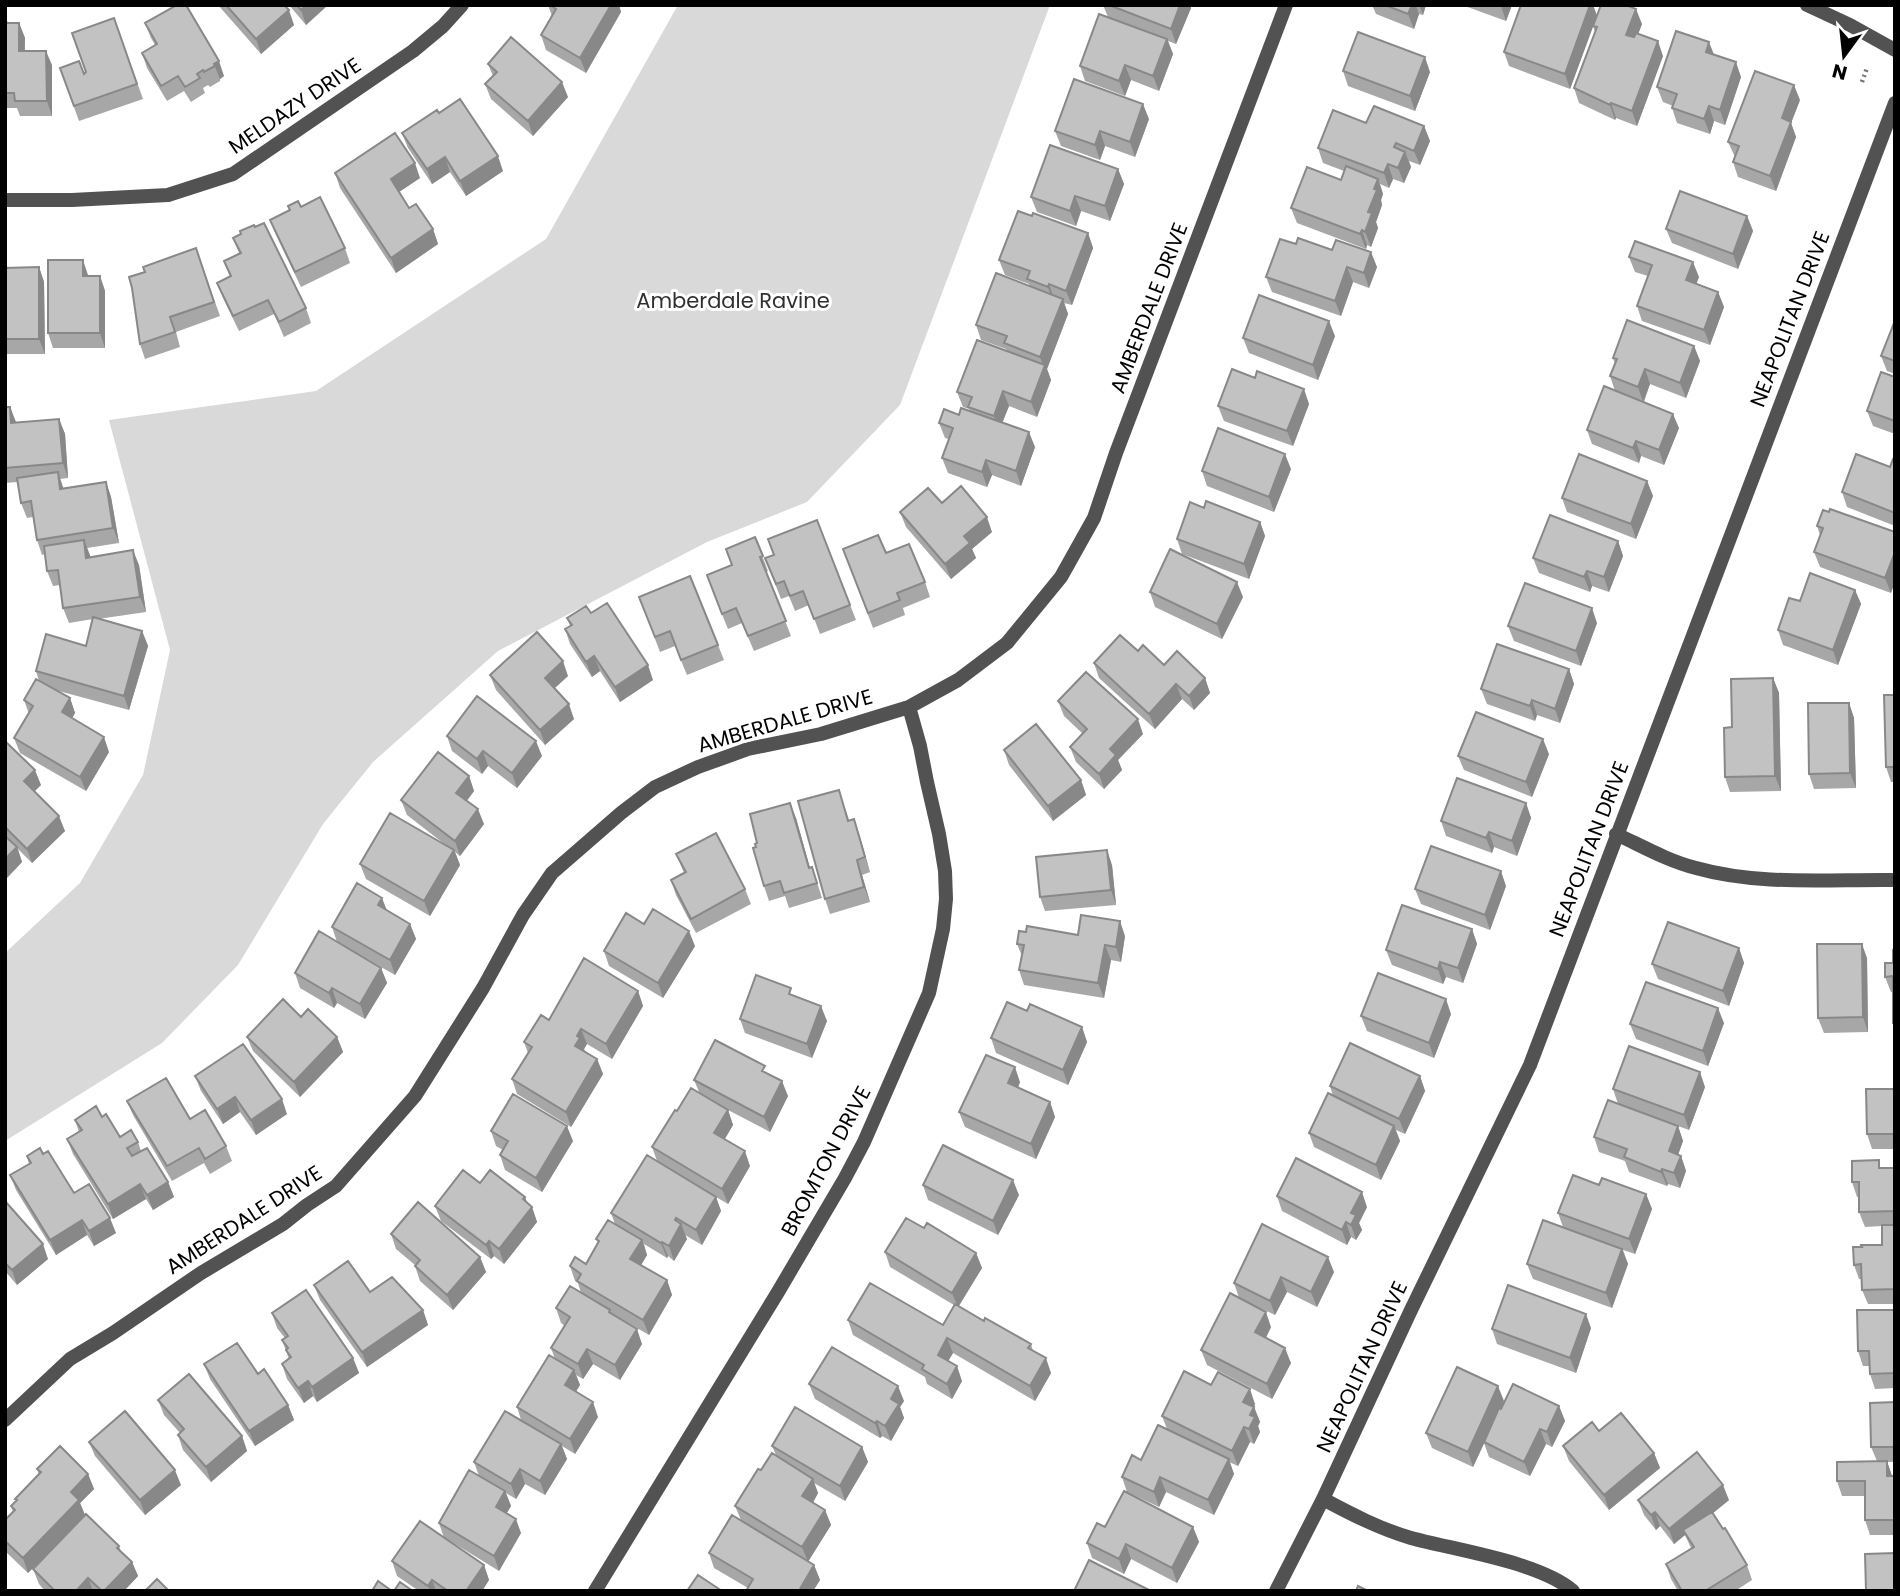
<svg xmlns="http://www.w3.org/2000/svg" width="1900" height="1596" viewBox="0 0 1900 1596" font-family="Poppins,sans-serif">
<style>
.green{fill:#d9d9d9}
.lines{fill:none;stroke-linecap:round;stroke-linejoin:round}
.path{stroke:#747474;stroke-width:4.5;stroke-dasharray:2 3.5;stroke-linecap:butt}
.minor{stroke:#525252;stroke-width:14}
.wall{fill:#a7a7a7}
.shaded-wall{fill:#888}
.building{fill:#c2c2c2;stroke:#888;stroke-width:2}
.labels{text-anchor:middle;stroke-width:6;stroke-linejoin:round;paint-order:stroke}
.street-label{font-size:21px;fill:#000;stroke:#fff}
.park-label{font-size:21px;fill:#303030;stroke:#fff}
</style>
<rect width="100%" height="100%" fill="#fff"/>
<path class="green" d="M678,5h372l-150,400 -93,97 -100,40 -209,109 -125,111 -50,62 -85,141 -76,78 -157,98v-188l75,-70 63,-108 27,-125 -61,-230 207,-29 230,-152z"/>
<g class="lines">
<path class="path" d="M1862,82l5,-14"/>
<path class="minor" d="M1807,5l43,20 45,25
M5,200h67l96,-5 65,-21 180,-123 30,-25 19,-21
M1616,834c26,12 52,27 80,34 64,18 133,11 199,12
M5,1420l65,-61 43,-26 88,-60 82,-49 24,-19 29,-19 79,-90 68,-108 40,-73 29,-42 69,-60 34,-26 43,-20 50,-18 73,-15 88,-27 49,-27 49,-37 54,-66 33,-59 22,-65 170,-448
M1323,1499c28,15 57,30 88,39 44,12 129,24 162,53
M595,1591l183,-299 67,-114 19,-36 65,-149 14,-64 3,-30 -1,-28 -6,-37 -12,-52 -7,-36 -11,-39
M1276,1591l47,-92 88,-189 119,-245 365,-962"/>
</g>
<path class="wall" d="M177,5l47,71 -4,3v2l-10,6 -2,-2 -5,3 2,5 -14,9 -7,-11 -17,10 -20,-33 -5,-15 13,-8 -4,-7 -6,-15z
M218,5h66l10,20 -33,29z
M289,5h39l-22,20z
M548,5h71l2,7 -35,61 -40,-23 -5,-15 11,-19z
M1103,5h87l1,3 -15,36 -8,-3 5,13 -14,37 -28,-11 -6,16 -40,-15 -5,-15 28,-49z
M1372,5h54l-3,10 -4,-1 -5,15 -38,-15z
M1462,5h50l-6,16z
M1590,5h3l4,11 45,8 -4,10 25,22 -26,70 -21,-8 -1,2 -36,-17 -5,-15 21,-56 -2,-6 -23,63 -61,-23 -5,-14z
M5,16l3,7h11l6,15v13l27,14v51h-32l-3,-8h-12z
M114,18l29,81 -64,22 -19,-53 24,6 2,-2z
M1714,55l27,22 -16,48 -11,-4 -4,13 -33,-11 -5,-15 1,-2 -10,-4 -6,-15z
M488,64l80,33 -35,39 -42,-37 -6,-15 8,-8z
M1343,71l87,1 -15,39 -67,-25z
M1800,100l-9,23 5,14 -20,54 -38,-14 -5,-15 2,-5 -7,-15z
M439,113l64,58 -37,25 -16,-24 -18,12 -24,-36 -6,-15z
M1149,119l-14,38 -30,-11 -5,14 -39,-14 -6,-15z
M1366,123l58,3 6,15 -10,24 -11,-4 2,6 -7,16 -11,-4 -4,9 -9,-4 3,10 -2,6 1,5 -6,17 2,6 -7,19 -4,-2 -1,4 -69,-26 -6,-15 50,-28 3,-9 -21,-8 -5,-15z
M1118,169l6,15 -14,37 -29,-10 -5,15 -39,-14 -6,-15z
M335,173l85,5 -21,14 10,16 24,21 5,15 -42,29 -56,-85z
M288,206l13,1 44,41 5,15 -49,24 -25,-52 -6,-15 20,-9z
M1747,216l6,15 -15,38 -66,-26 -6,-14z
M1088,233l5,15 -21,57 -8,-2 4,11 -21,55 4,11 -14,37 -28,-11 -7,17 33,24 -14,39 -29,-11 -5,12 -39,-14 -6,-15 7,-19 -4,-1 -6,-15 20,-8 11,-4 -1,-2 -6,-2 -6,-15 50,-41 -1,-2 -25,-9 -5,-15 54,-38 -1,-3 -24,-9 -6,-15z
M233,238l73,70 5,15 -27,14 -10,-23 -35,17 -16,-33 -6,-15 13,-6 -6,-16 15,-8z
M1296,244l81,23 -8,21 -16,-6 -12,34 -69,-24 -6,-15z
M196,248l24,68 -44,16 4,15 -35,12 -5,-15 5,-72z
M1629,257l70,20 -3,7 22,8 6,15 -14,38 -68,-24 -5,-15 11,-30 -13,-4z
M39,267l5,15 1,72h-40v-86z
M88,275v1h12l5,15v57h-52l-5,-15z
M1895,324v50l-8,-3 -6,-15z
M1335,336l-17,44 -69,-27 -6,-15z
M1694,346l6,15 -14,37 -36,-14 -6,18 35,26 -15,37 -23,-9 -2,7 -47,-19 -5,-14 28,-39 -5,-15 5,-12 -2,-6z
M1895,377v57l-22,-8 -6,-15z
M1255,378l54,26 -16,42 -69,-25 -6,-15z
M5,407h5l6,16 43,-4 6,15 3,44 -8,1 3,10 43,-7 5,15 8,46 -32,5 3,9 49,8 7,47 -48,7 44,12 6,15 -19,64 -74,-20 15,8 5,15 -3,5 37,34 -23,39 -66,-38 -6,-15 15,-24 -5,-14 15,-19 -3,-10 50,-25 7,-27 -24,4 -6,-15 -3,-23 -7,1 -6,-15 -2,-17 -3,1 -5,-15 -4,-23 -6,1 -6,-15 -3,-21 -13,1z
M1895,459v67l-48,-19 -5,-15 48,-25z
M1291,469l-17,43 -67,-26 -5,-15z
M1647,481l6,15 -17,43 -69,-27 -5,-14z
M942,503l50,29 -20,17 4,9 -25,21 -45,-52 -6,-15z
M1204,508l56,14 5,14 -16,43 -67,-25 -5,-15z
M817,520l39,100 -36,14 -11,-29 -14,6 -6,-15 -8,3 -16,-41 8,-3z
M1817,526l78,6 -4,61 -71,-26 -6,-15 6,-17z
M755,537l13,34 -2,1 25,64 -37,15 -12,-28 -14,6 -16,-39z
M1618,541l5,15 -14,36 -17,-6 -2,6 -51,-19 -6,-15z
M843,549l43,4 39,29 5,15 -27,11 2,7 -32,13z
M1855,590l6,14 -23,61 -55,-20 -5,-15z
M1150,592l93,5 -21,42 -67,-32z
M639,597l79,48 6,15 -37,15 -12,-29 -15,6z
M591,613l62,67 -33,22 -20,-31 -8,6 -22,-33 -5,-15 5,-3 -3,-8z
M1597,623l-16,43 -67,-25 -6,-15z
M1138,651l26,14 41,13 5,15 -16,17 -12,-11 -27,30 -56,-51 -5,-15z
M1569,669l5,15 -14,39 -23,-8 -2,6 -48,-17 -6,-15z
M490,675l78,1 -13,12 19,31 -29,26 -49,-55z
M1773,678l6,15 2,98 -51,1 -5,-15 7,-50z
M1895,695v87h-4l-5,-15z
M1058,701l85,33 -25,26 4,10 -18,19 -28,-27 -6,-15 13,-13 -19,-18z
M1849,703l5,15 2,70 -42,1 -5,-15z
M447,736l95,20 -25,32 -29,-22 -6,8 -30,-23z
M5,745l36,40 -7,6 31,40 -33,32 -14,-14 4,13 -17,18z
M1004,750l77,30 5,15 -33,26 -44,-56z
M1549,754l-17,43 -68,-27 -6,-14z
M469,776l5,15 -7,10 17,23 -24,32 -5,-4 5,13 -30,51 -64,-37 -6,-15 87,-18 -40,-31 -6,-15z
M839,790l10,30 10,14 11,38 -8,3 8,27 -40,12 -5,-15z
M1526,803l5,15 -14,38 -23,-9 -2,6 -46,-17 -5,-15z
M796,818l14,50 7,14 5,16 -33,10 -4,-12 -16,5 -5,-15 -8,-39 1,-4z
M676,854l69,35 6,15 -55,29 -20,-38 -5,-15 13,-7z
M1112,865l4,40 -71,6 -5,-14z
M1506,886l-16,44 -69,-26 -6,-15z
M387,910l23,14 6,15 -21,36 -58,-33 -5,-15z
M644,924l51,22 -32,52 -54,-32 -5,-15z
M1472,929l5,15 -14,39 -17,-6 -3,7 -51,-19 -6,-15z
M1026,932l99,4 -4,26 -10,-2 -7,38 -80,-13 -5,-15 3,-14 -5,-12z
M1739,948l5,15 -15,43 -71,-27 -6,-15z
M1895,950v76l-2,-3v-31h-2l-6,-15 8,-14z
M1867,958l1,74 -44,1 -6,-15z
M381,968l6,15 -22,36 -28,-16 -3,5 -34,-20 -5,-15z
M638,991l5,15 -31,53 -25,-15 -3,5 1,2 12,8 6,15 -32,53 -54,-33 -5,-15 16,-26 -4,-11 25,-22z
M794,996l33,25 -15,37 -67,-25 -5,-14z
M1027,1011l55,16 5,15 -19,43 -72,-32 -5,-15z
M1451,1014l-17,44 -67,-27 -6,-15z
M301,1017l36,20 6,15 -43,45 -47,-46 -6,-14z
M1724,1023l-16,43 -72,-27 -6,-15z
M768,1073l20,23 -18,36 -42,-22 5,15 -8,14 25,27 -22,38 -12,-7 5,14 -19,34 -17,-10 2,4 -13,22 -6,-5 -1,2 -23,-14 3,11 -6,10 26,15 5,15 -23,40 -38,-22 31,31 -22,36 -27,-16 -10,15 -7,-4 4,10 -4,7 22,25 -23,37 -13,-8 5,13 -22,36 -20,-11 -9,15 -10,-6 5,13 -4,7 14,20 -22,38 -52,-32 37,26 5,15 -7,11h-63l-22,-15 -5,-15 52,-23 -5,-15 40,-47 -5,-14 47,-42 -4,-13 38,-48 -4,-11 14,-22 -4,-3 -5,-15 25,-15 -3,-10 -3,-2 -5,-15 16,-2 12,-21 -2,-4 19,-15 -4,-11 46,-52 -5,-14 25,-36 22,-19 -5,-12z
M195,1076l92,38 -31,21 -16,-23 -17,12 -22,-33z
M1420,1076l5,15 -20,43 -9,-4 4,11 -19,39 -67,-33 -5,-14 24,-37 -3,-10z
M1020,1082l-2,6 32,14 5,15 -19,42 -71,-32 -6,-15z
M1705,1087l-16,43 -61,-22 50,18 5,15 -5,14 3,1 5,15 -6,17 -12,-4 -1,2 -38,-14 -4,-11 -26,-9 -5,-15 24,-33 -5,-15z
M1895,1089v60h-23l-5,-15z
M127,1101l63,18 36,27 6,15 -22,13 -6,-11 -32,18 -39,-66z
M102,1117l18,20 18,5 3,9 27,31 6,15 -21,13 -7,-11 -33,20 -40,-65 -6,-15 12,-7 -4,-12z
M491,1131l82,10 -31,51 -37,-22 -5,-15 3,-5 -7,-4z
M43,1154l31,39 42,40 -22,13 -7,-11 -31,20 -40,-65 -6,-15 19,-11 -2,-8z
M1882,1168h13v136h-27l-6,-14v-11h-3l-5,-14 8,-18 20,-2v-19l-17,1 -6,-15v-15h-2l-5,-15z
M480,1183l45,14 2,5 5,5 5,15 -33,42 -10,-8 -3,3 -50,-38 -6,-15z
M923,1185l96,10 -21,40 -70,-35z
M1599,1185l47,9 6,15 -17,45 -12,-4 5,14 -16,44 -79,-29 -6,-15 36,-37 -5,-14z
M1277,1196l90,11 -8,16 3,7 -6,10 -5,-3 -4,8 -65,-34z
M5,1201l43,58 -31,26 -12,-14z
M924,1228l52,25 6,15 -23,38 25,15 47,23 2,7 18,22 -16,28 -82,-48 -5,8 14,20 -10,18 -25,-15 -2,-7 -72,-42 -5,-15 95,5 11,-20 -64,-38 -5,-15z
M391,1234l89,23 6,15 -33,38 -33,-29 -5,-15v-1l-19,-16z
M1334,1272l-17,35 -30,-15 -12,23 -36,-17 -5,-15z
M314,1285l109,25 5,15 -61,42 -47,-67z
M1895,1310v78l-20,1 -5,-15 -1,-8h-6l-5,-15z
M272,1313l81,45 6,15 -42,29 -4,-6 -9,7 -17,-24 -5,-15 7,-5 -7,-19 3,-2 -8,-10z
M1271,1327l-5,11 25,25 -19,36 -65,-34 -6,-15z
M1591,1328l-15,45 -79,-29 -5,-15z
M204,1364l54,10 30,31 6,15 -39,26 -45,-67z
M809,1384l95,17 -4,6 4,11 -13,23 -9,-5 -2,2 -65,-39z
M1211,1385l44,19 -1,3 6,15 -2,4 2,6 -6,12 -4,-2 -12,24 -9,-4 5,12 -20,41 -48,-23 -7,15 -32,-15 -5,-15 19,-17 26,-31 -5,-13z
M158,1400l84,36 5,15 -36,31 -28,-32 -5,-15 2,-2 -16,-18z
M1504,1401l-4,8 59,-3 6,15 -13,26 -6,-3 -16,32 -41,-19 -5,-14 -11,24 -41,-19 -6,-15z
M1895,1402v60h-8l5,14h3v59h-25l-5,-15v-24h-23l-5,-15 40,-20 -6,-14z
M1599,1431l55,22 6,15 -51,42 -40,-49 -6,-15z
M89,1442l92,43 -36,30 -50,-59z
M772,1446l90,1 6,15 -23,39 -31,-18 4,10 -5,10 12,7 6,15 -23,36 6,4 6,15 -7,11h-67l2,-3 -34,-20 -5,-15 32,-33 -6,-14 26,-36 15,-15z
M37,1469l51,5 6,15 -14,14 5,12 -57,58 -23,-22v-31l8,-8 -2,-6 5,-5 -1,-2 24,-24z
M1638,1500h91l-16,13 34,52 5,15 -17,11h-57l-7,-12 -5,-15 25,-16 -6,-13 -11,9 -14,-18 -4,4 -12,-15z
M1105,1527h88l6,15 -22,41 -46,-24 -7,15 -32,-16 -5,-15z
M119,1546l2,5 11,11 6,14 -14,15h-79l-6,-7 -6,-15z"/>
<path class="shaded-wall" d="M306,5h22l-22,20 -5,-15z
M611,5h8l2,7 -35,61 -6,-15z
M1180,5h10l1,3 -15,36 -5,-15z
M1412,5h4l3,9 -5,15 -6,-15z
M1419,5h7l-3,10z
M1501,5h11l-6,16 -5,-15z
M1590,5h3l4,11 -27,73 -5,-15z
M1636,9l6,15 -10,26 -6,-15z
M289,10l5,15 -33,29 -5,-15z
M19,23l6,15 -1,28 -5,-15z
M1167,39l6,15 -14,37 -6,-15z
M1658,41l5,15 -26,70 -5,-15z
M1709,42l6,15 -9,-5z
M46,51l6,14v51l-5,-15z
M1425,57l5,15 -15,39 -5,-15z
M219,61l5,15 -4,3 -6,-15z
M1736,62l5,15 -16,48 -5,-15z
M1125,65l6,15 -6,16 -6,-15z
M562,82l6,15 -35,39 -5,-15z
M1794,85l6,15 -9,23 5,14 -20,54 -6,-15 12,-58z
M1611,103l5,15 -1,2 -5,-15z
M1143,104l6,15 -14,38 -5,-15z
M1709,106l5,15 -4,13 -6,-15z
M1424,126l6,15 -10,24 -6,-14z
M1100,131l5,15 -5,14 -5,-15z
M1405,152l6,15 -7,16 -6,-15z
M498,156l5,15 -37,25 -6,-15z
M445,157l5,15 -18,12 -5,-15z
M415,163l5,15 -24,16 -5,-15z
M1388,164l5,15 -4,9 -5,-15z
M1118,169l6,15 -14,37 -5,-15z
M1378,179l5,15 -2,6 1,5 -6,17 2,6 -7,19 -6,-15 9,-43z
M1075,196l6,15 -5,15 -6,-15z
M1747,216l6,15 -15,38 -5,-15z
M433,229l5,15 -42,29 -5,-15z
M1362,230l5,15 -1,4 -6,-15z
M1088,233l5,15 -21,57 -6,-14z
M1371,252l6,15 -8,21 -5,-15z
M83,260l5,15v16l-5,-15z
M1693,262l6,15 -7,18 -6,-15z
M39,267l5,15 1,72 -6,-15z
M1347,267l6,15 -12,34 -6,-15z
M100,276l5,15v57l-5,-15z
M1049,284l5,15 -1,3 -5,-15z
M1718,292l6,15 -14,38 -6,-15z
M1063,299l5,15 -21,55 4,11 -14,37 -6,-15 13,-34 -4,-11z
M1329,321l6,15 -17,44 -5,-15z
M1694,346l6,15 -14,37 -6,-15z
M1645,369l5,15 -7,18 -5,-15z
M1304,389l5,15 -16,42 -6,-15z
M1003,391l6,15 -10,25 -5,-15z
M10,407l6,15 1,16 -6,-15z
M1673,414l6,14 -15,37 -5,-15z
M59,419l6,15 3,44 -5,-15z
M1029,432l6,15 -14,39 -5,-15z
M1636,441l5,15 -2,7 -6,-15z
M1285,454l6,15 -17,43 -5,-15z
M986,460l6,15 -5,12 -5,-15z
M58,472l5,15 3,17 -6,-15z
M1647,481l6,15 -17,43 -5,-15z
M106,482l5,15 8,46 -6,-15z
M987,517l5,15 -20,17 4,9 -25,21 -6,-15 19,-28z
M1260,522l5,14 -16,43 -5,-15z
M84,540l6,15 2,18 -6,-15z
M1618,541l5,15 -14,36 -5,-15z
M133,550l6,15 7,47 -6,-15z
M1895,552v30l-4,11 -6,-15z
M1587,571l5,15 -2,6 -6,-15z
M1237,582l6,15 -21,42 -5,-15z
M1855,590l6,14 -23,61 -5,-15z
M1592,608l5,15 -16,43 -5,-15z
M142,631l6,15 -19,64 -5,-14z
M594,656l6,15 -8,6 -6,-15z
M563,661l5,15 -18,16 -5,-14z
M648,665l5,15 -33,22 -5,-15z
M1569,669l5,15 -14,39 -5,-14z
M1205,678l5,15 -16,17 -5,-14z
M1773,678l6,15 2,98 -6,-15z
M1176,684l6,15 -27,30 -6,-15z
M70,698l5,15 -8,14 -5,-15z
M1532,700l5,15 -2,6 -5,-15z
M1849,703l5,15 2,70 -6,-15z
M569,704l5,15 -29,26 -5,-15z
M1138,719l5,15 -25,26 4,10 -18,19 -5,-15 11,-25z
M104,737l5,15 -23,39 -6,-14z
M1543,739l6,15 -17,43 -6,-15z
M536,741l6,15 -25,32 -5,-15z
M483,751l5,15 -6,8 -5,-15z
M35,770l6,15 -11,11 -6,-15z
M469,776l5,15 -13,17 -5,-15z
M1081,780l5,15 -33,26 -5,-15z
M790,803l6,15 18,65 -5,-15z
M1526,803l5,15 -14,38 -5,-15z
M478,809l6,15 -24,32 -5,-15z
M59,816l6,15 -33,32 -5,-14z
M854,819l5,15 11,38 -5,-15z
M1489,832l5,15 -2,6 -6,-15z
M17,847l5,15 -17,18v-21z
M454,850l6,15 -30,51 -6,-15z
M1107,850l5,15 4,40 -5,-15z
M857,860l5,15 8,27 -6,-15z
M1501,871l5,15 -16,44 -5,-15z
M382,898l6,15 -10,-8z
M1120,921l5,15 -4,26 -5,-15z
M410,924l6,15 -21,36 -5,-15z
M1472,929l5,15 -14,39 -5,-15z
M689,931l6,15 -32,52 -5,-15z
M1862,944l5,14 1,74 -5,-15z
M1105,945l6,15 -7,38 -6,-15z
M1739,948l5,15 -15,43 -6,-15z
M1440,962l6,15 -3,7 -5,-15z
M381,968l6,15 -22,36 -5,-15z
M332,988l5,15 -3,5 -5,-15z
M638,991l5,15 -31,53 -6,-15z
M1446,999l5,15 -17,44 -5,-15z
M821,1006l6,15 -15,37 -5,-14z
M1718,1008l6,15 -16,43 -5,-15z
M1082,1027l5,15 -19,43 -5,-15z
M581,1029l6,15 -3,5 1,4 -10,-7 2,-10z
M337,1037l6,15 -43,45 -6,-15z
M597,1059l6,15 -32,53 -5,-15z
M1015,1067l5,15 -7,16 -5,-15z
M1700,1072l5,15 -16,43 -5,-15z
M1420,1076l5,15 -20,43 -6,-15z
M782,1081l6,15 -18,36 -6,-15z
M235,1097l5,15 -17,12 -6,-15z
M282,1099l5,15 -31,21 -5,-15z
M1050,1102l5,15 -19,42 -5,-15z
M728,1110l5,15 -14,23 -5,-15z
M567,1126l6,15 -31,51 -6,-14z
M1394,1126l6,15 -19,39 -5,-15z
M1678,1126l5,15 -9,25 -5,-15z
M745,1151l5,15 -22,38 -6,-15z
M1681,1156l5,15 -6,17 -6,-15z
M1662,1169l6,15 -1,2 -6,-14z
M1013,1180l6,15 -21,40 -5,-14z
M168,1182l6,15 -21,13 -6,-15z
M140,1184l6,15 -33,20 -5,-15z
M1362,1192l5,15 -8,16 3,7 -6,10 -5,-15v-12z
M1646,1194l6,15 -17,45 -6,-15z
M525,1197l4,13 3,-3 5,15 -33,42 -5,-15z
M716,1197l5,14 -19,34 -6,-15z
M110,1218l6,15 -22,13 -5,-15z
M676,1218l4,9 1,-3 6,15 -13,22 -5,-15z
M82,1220l5,15 -31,20 -6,-15z
M1346,1222l5,15 -4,8 -5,-15z
M642,1240l5,15 -11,19 -6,-15z
M489,1241l5,15 -3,3 -5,-14z
M662,1242l6,14 -1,2 -6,-15z
M43,1244l5,15 -31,26 -5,-15z
M1622,1249l6,15 -16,44 -6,-15z
M976,1253l6,15 -24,39 -6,-14z
M480,1257l6,15 -33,38 -6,-15z
M1328,1257l6,15 -17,35 -6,-15z
M1281,1277l6,15 -12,23 -5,-14z
M667,1280l5,15 -23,40 -6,-15z
M423,1310l5,15 -61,42 -5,-15z
M1266,1312l5,15 -10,20 -6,-15z
M1586,1314l5,14 -15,45 -6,-15z
M637,1329l5,15 -22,36 -5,-15z
M947,1338l6,15 -10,17 -5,-15z
M1285,1348l6,15 -19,36 -5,-15z
M587,1349l6,15 -10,15 -5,-15z
M353,1358l6,15 -42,29 -5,-15z
M1046,1358l5,15 -16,28 -5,-15z
M957,1366l5,15 -10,18 -5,-15z
M574,1370l6,15 -10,15 -5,-15z
M308,1381l5,15 -9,7 -6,-15z
M898,1386l6,15 -4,6 4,11 -13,23 -6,-15 6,-27z
M1498,1386l6,15 -31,66 -5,-15z
M1250,1389l5,15 -6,13 -6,-15z
M593,1402l5,15 -23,37 -5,-15z
M288,1405l6,15 -39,26 -6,-15z
M1559,1406l6,15 -13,26 -5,-15z
M1254,1407l6,15 -2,4 2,6 -6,12 -5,-15 1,-14z
M877,1421l5,15 -2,2 -5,-15z
M1244,1427l6,15 -12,24 -6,-15z
M1540,1429l6,15 -16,32 -6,-14z
M242,1436l5,15 -36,31 -5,-15z
M561,1444l6,15 -22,36 -5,-14z
M862,1447l6,15 -23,39 -5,-15z
M1654,1453l6,15 -51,42 -5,-15z
M1229,1459l5,15 -20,41 -6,-15z
M1887,1461l5,15h-5z
M520,1469l5,15 -9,15 -5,-15z
M175,1470l6,15 -36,30 -5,-15z
M88,1474l6,15 -14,14 5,12 -57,58 -5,-15 48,-66z
M1160,1477l6,15 -7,15 -5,-15z
M813,1479l5,14 -10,18 -6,-15z
M1723,1485l6,15 -43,35 -3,-5 2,5 -11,9 -5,-15z
M505,1491l6,15 -10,16 -5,-15z
M825,1510l6,15 -23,37 -6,-15z
M1655,1512l5,14 -4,4 -5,-15z
M516,1519l5,14 -22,38 -5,-15z
M1193,1527l6,15 -22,41 -5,-15z
M1126,1544l5,15 -7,15 -5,-15z
M132,1562l6,14 -14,15h-20z
M484,1565l5,15 -7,11h-16z
M814,1565l6,15 -7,11h-12l-1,-2z
M88,1578l5,13h-17z
M432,1580l4,11h-6l-2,-5z"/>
<path class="building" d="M177,5h9l33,56 -5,3 1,2 -11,6 -1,-2 -6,4 3,4 -15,9 -7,-11 -17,10 -19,-33 15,-9 -12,-21z
M226,5h58l5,5 -33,29z
M297,5h9l-5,5z
M550,5h61l-31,53 -39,-23 15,-26z
M1109,5h71l-9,24z
M1385,5h27l-4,9z
M1521,5h69l-25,69 -61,-22z
M1601,5h25l10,4 -10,26 8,2 2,-4 22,8 -26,70 -21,-8 -1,2 -36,-17 23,-61 -4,-1z
M1099,14l68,25 -14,37 -28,-11 -6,16 -39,-15z
M114,18l23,66 -63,22 -14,-38 19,-7 5,13 2,-2 -14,-39z
M5,23h14v28h27l1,50h-32l-1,-8h-9z
M1676,31l33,11 -3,10 30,10 -16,48 -11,-4 -5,13 -32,-11 5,-14 -20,-7z
M1358,32l67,25 -15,39 -67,-25z
M511,37l51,45 -34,39 -43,-37 12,-12 -9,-8z
M1755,71l39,14 -12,33 9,4 -21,54 -37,-14 6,-16 -11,-4z
M1074,79l69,25 -13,38 -30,-11 -5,14 -40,-14z
M460,99l38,57 -38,25 -15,-24 -18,12 -25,-36 35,-23 2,3z
M1374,106l50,20 -10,25 -18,-8 -2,4 11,5 -7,16 -10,-4 -4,9 -66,-25 15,-38 33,13z
M395,133l20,30 -24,16 18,29 7,-4 17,25 -42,29 -56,-85z
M1050,145l68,24 -13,37 -30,-10 -5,15 -39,-14z
M1346,166l32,13 -4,10 3,1 -9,22 4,1 -7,19 -3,-2 -2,4 -69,-26 16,-41 34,13z
M1680,191l67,25 -14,38 -67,-25z
M320,197l25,51 -50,24 -25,-52 20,-10 -2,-4 10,-5 3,6z
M1018,211l14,5 1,-3 55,20 -22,58 -17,-7 -1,3 -21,-8 3,-8 -31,-11z
M264,223l42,85 -27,14 -11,-22 -35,16 -16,-33 14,-7 -7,-15 17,-8 -8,-15 8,-4 -1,-3 14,-6 1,2z
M1298,238l34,12 4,-10 35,12 -7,21 -17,-6 -12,34 -69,-24 14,-38 16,5z
M1635,241l58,21 -7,18 32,12 -14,38 -67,-24 15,-41 -23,-8z
M196,248l18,54 -44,15 5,15 -35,12 -8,-56 -3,-11 16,-5 -2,-5z
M48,260h35v16h17v57h-52z
M39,267v72h-34v-71z
M996,273l67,26 -23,58 -36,-14 3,-7 -31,-11z
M1259,295l70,26 -16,44 -70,-27z
M1627,320l67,26 -14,37 -35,-14 -7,18 -28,-11 7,-17 -4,-1z
M1894,323l1,1v37l-14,-5z
M977,340l68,25 -14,37 -28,-11 -9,25 -26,-9 4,-10 -15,-5z
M1232,369l23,9 2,-7 47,18 -17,42 -69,-25z
M1881,372l14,5v44l-28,-10z
M1604,386l69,28 -14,36 -23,-9 -3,7 -46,-18z
M5,407h5l1,16 48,-4 4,44 -58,5z
M961,408l68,24 -13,39 -30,-11 -4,12 -40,-14 11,-30 -14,-5 5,-14 15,6z
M1218,428l67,26 -16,43 -67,-26z
M1579,454l68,27 -16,43 -69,-26z
M1856,454l34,13 3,-8h2v54l-53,-21z
M58,472l2,17 46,-7 7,46 -76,12 -6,-39 -10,2 -4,-25z
M961,486l26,31 -23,19 6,7 -25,21 -45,-52 28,-24 14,15z
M1206,501l54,21 -16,42 -67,-25 13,-37 14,6z
M1830,509l65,23v20l-10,26 -71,-26 9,-24 -6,-2 6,-16 6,2z
M1550,515l68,26 -14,36 -17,-6 -3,6 -51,-19z
M817,520l33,85 -36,14 -11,-28 -13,5 -6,-15 -8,3 -11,-26 9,-3 -6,-16z
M878,535l8,18 23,-9 16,38 -28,11 3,7 -32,13 -25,-64z
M755,537l8,19 -3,1 26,64 -38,15 -12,-28 -14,6 -15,-39 25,-10 -6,-16z
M84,540l2,18 47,-8 7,47 -77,11 -5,-38 -11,1 -3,-25z
M1170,549l67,33 -20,42 -67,-32z
M1810,573l45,17 -22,60 -55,-20 11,-32 11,3z
M690,576l28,69 -37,15 -11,-29 -15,6 -16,-40z
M1525,583l67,25 -16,43 -68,-25z
M607,603l41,62 -33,22 -21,-31 -8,6 -21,-33 7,-4 -5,-7 19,-12 5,7z
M93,617l49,14 -18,65 -88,-25 10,-37 40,12z
M537,632l26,29 -18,17 24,26 -29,26 -50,-55z
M1120,635l18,16 5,-6 21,20 13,-14 28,27 -16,18 -13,-12 -27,30 -55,-51z
M1497,644l72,25 -14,40 -23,-9 -2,6 -49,-17z
M1086,672l52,47 -28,30 6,6 -17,19 -29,-27 17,-18 -29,-28z
M1773,678l2,98 -50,1 -1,-49 8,-1 -1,-48z
M36,679l34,19 -8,14 42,25 -24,40 -66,-39 19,-32 -9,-6z
M1884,695h11v72h-9z
M477,696l59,45 -24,32 -29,-22 -6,8 -30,-23z
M1808,703h41l1,70 -41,1z
M1476,712l67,27 -17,43 -68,-26z
M1036,724l45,56 -33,26 -44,-56z
M7,743l28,27 -11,11 35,35 -32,33 -22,-22v-82z
M438,752l31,24 -13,17 22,16 -23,32 -54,-41z
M1457,778l69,25 -14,38 -23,-9 -3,6 -45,-17z
M839,790l9,31 6,-2 11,38 -8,3 7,27 -39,12 -27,-98z
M790,803l19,65 3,-1 5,16 -33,10 -4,-12 -16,5 -11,-38 3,-1 -1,-3 2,-1 -7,-29z
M390,813l64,37 -30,51 -64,-37z
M716,833l29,56 -54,30 -20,-39 15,-8 -10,-18z
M5,836l12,11 -12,12z
M1431,846l70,25 -16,44 -70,-26z
M1107,850l4,40 -71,7 -4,-40z
M357,883l25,15 -4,7 32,19 -20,36 -58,-33z
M1402,905l70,24 -14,39 -18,-6 -2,7 -52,-19z
M653,909l36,22 -31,52 -54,-32 22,-38 18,11z
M1081,915l39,6 -4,26 -11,-2 -7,38 -79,-13 5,-25 -7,-1 2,-13 7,1 1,-6 51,9z
M1668,922l71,26 -16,43 -71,-27z
M319,931l62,37 -21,36 -28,-16 -3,5 -34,-20z
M1817,944h45l1,73 -45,1z
M1893,950h2v73h-2v-47l-8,1v-14h8z
M584,958l54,33 -32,53 -25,-15 -4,7 3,2 -5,8 22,13 -31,53 -54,-33 20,-32 -8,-5 17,-27 8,5z
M1378,973l68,26 -17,44 -68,-27z
M756,975l35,13 -2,6 32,12 -14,38 -67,-25z
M1646,982l72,26 -15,43 -73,-27z
M283,999l18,18 7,-8 29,28 -43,45 -47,-45z
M1007,1002l20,9 3,-7 52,23 -19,43 -72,-32z
M715,1040l50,26 -3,5 20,10 -18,36 -70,-37z
M1350,1043l70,33 -21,43 -69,-33z
M243,1044l39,55 -31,21 -16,-23 -18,12 -22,-33z
M1629,1046l71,26 -16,43 -71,-26z
M986,1055l29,12 -7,16 42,19 -19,42 -72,-32z
M166,1078l24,41 15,-9 21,36 -21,13 -6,-11 -32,18 -40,-65z
M691,1088l37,22 -14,23 31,18 -23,38 -70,-42 23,-37 2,1z
M1866,1089h29v45h-28z
M1328,1093l66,33 -18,39 -67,-32z
M513,1094l54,32 -31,52 -36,-23 8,-14 -17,-10z
M1608,1100l70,26 -9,25 12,5 -7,17 -12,-4 -1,3 -37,-15 3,-8 -33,-12z
M96,1106l6,11 4,-3 14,23 11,-7 7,12 -11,6 5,8 15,-8 21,34 -21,13 -7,-11 -32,20 -41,-65 15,-9 -7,-10z
M943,1145l70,35 -20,41 -70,-36z
M40,1148l3,6 5,-3 26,42 15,-9 21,34 -21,13 -7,-11 -32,20 -40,-65 21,-12 -4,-7z
M647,1155l69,42 -20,33 -20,-12 -1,2 6,4 -12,22 -7,-4 -1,1 -50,-30z
M1296,1158l66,34 -11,21 5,2 -5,10 -5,-3 -4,8 -65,-34z
M1879,1160v8h16v43l-36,1v-30h-7v-21z
M463,1170l17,13 10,-13 35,27 -2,2 9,8 -33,42 -10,-8 -3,4 -51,-39z
M1573,1175l26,10 3,-7 44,16 -17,45 -71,-26z
M5,1201l38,43 -31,26 -7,-7z
M418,1202l62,55 -33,38 -32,-29 5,-6 -29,-26z
M906,1218l18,10 3,-5 49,30 -24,40 -67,-41z
M608,1220l34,20 -12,19 37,21 -24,40 -66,-39 4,-7 -11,-8 5,-9 11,7 13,-23 -3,-2z
M1543,1220l79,29 -16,44 -79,-29z
M1262,1224l66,33 -17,35 -30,-15 -11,24 -36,-18z
M1882,1225h13v64l-33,1 -1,-26 -7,1 -1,-18h9l-1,-2h21z
M348,1261l22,31 22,-15 31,33 -61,42 -48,-67z
M870,1283l73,42 12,-21 29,17 1,-3 46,26 -3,4 18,10 -16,28 -83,-48 -9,17 19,11 -10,18 -25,-15 2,-4 -76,-45z
M1508,1285l78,29 -16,44 -78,-29z
M570,1286l40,24 -1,2 28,17 -22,36 -28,-16 -9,15 -27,-16 19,-31 -14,-9z
M306,1290l47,68 -41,29 -4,-6 -10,7 -16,-24 9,-7 -5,-7 2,-2 -6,-8 6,-4 -16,-23z
M1230,1293l36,19 -11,20 30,16 -18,36 -66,-34z
M1857,1310h38v63l-25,1 -1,-23h-11z
M237,1343l21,31 6,-5 24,36 -39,26 -45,-67z
M832,1347l66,39 -7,13 8,5 -14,22 -8,-5 -2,2 -66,-39z
M549,1355l25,15 -9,15 28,17 -23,37 -53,-32z
M1457,1367l41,19 -30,66 -42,-19z
M1184,1371l27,14 7,-13 32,17 -7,13 11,5 -4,8 5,2 -6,12 -5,-2 -12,24 -70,-35z
M189,1374l53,62 -36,31 -28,-32 6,-6 -26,-29z
M1513,1384l46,22 -12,26 -7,-3 -16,33 -40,-20 15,-34 2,1z
M1895,1402v45h-24l-1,-44z
M795,1407l67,40 -22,39 -68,-40z
M125,1411l50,59 -35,30 -51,-58z
M505,1411l56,33 -21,37 -20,-12 -9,15 -37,-22z
M1621,1413l33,40 -50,42 -41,-49 29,-24 7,9z
M1158,1425l71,34 -21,41 -48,-23 -6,15 -32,-15 10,-22 9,5z
M60,1446l28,28 -17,18 8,8 -56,58 -18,-17v-21l10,-10 -4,-4 6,-6 -2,-1 26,-27 -4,-3z
M1697,1452l26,33 -54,44 -14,-17 -4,3 -13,-15z
M772,1453l41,26 -11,17 23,14 -23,37 -67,-41 23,-37 3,1z
M1887,1461v15h8v44h-30v-39h-28v-19z
M469,1470l36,21 -9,16 20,12 -22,37 -55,-33z
M1124,1491l69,36 -21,41 -46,-24 -7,15 -32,-16 10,-20 8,4z
M1712,1512l11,17 2,-1 22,37 -42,26h-23l-16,-27 28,-17 -11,-17z
M86,1514l33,32 -2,2 15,14 -28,29h-2l-14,-13 -12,13h-21l-22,-22z
M732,1515l82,50 -14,24 3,2h-57l7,-12 -44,-26z
M420,1521l64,44 -18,26h-18l-16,-11 -4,6 -36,-25z
M1895,1553v38h-29l-1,-37z
M1089,1560l62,31h-77z
M698,1575l24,16h-35z
M157,1579l12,12h-24z
M378,1581l14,10h-20z
M400,1582l10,7 -1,2h-15z
M1358,1586l10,5h-12z"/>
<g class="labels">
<g class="street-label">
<text transform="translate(295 106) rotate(-34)" y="7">MELDAZY DRIVE</text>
<text transform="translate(1149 308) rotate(-69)" y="7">AMBERDALE DRIVE</text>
<text transform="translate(1790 319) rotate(-69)" y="7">NEAPOLITAN DRIVE</text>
<text transform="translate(785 721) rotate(-16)" y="7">AMBERDALE DRIVE</text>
<text transform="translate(1589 849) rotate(-69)" y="7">NEAPOLITAN DRIVE</text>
<text transform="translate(826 1161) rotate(-62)" y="7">BROMTON DRIVE</text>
<text transform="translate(244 1220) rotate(-33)" y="7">AMBERDALE DRIVE</text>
<text transform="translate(1362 1367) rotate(-65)" y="7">NEAPOLITAN DRIVE</text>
</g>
<g class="park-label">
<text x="733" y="308">Amberdale Ravine</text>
</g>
</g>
<rect width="1900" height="1596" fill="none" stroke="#000000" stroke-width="14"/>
<g transform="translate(1844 56) rotate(195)" stroke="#ffffff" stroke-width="5" paint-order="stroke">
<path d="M0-5L12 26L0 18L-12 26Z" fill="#000000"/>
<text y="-10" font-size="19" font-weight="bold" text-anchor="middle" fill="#000000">N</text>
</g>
</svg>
